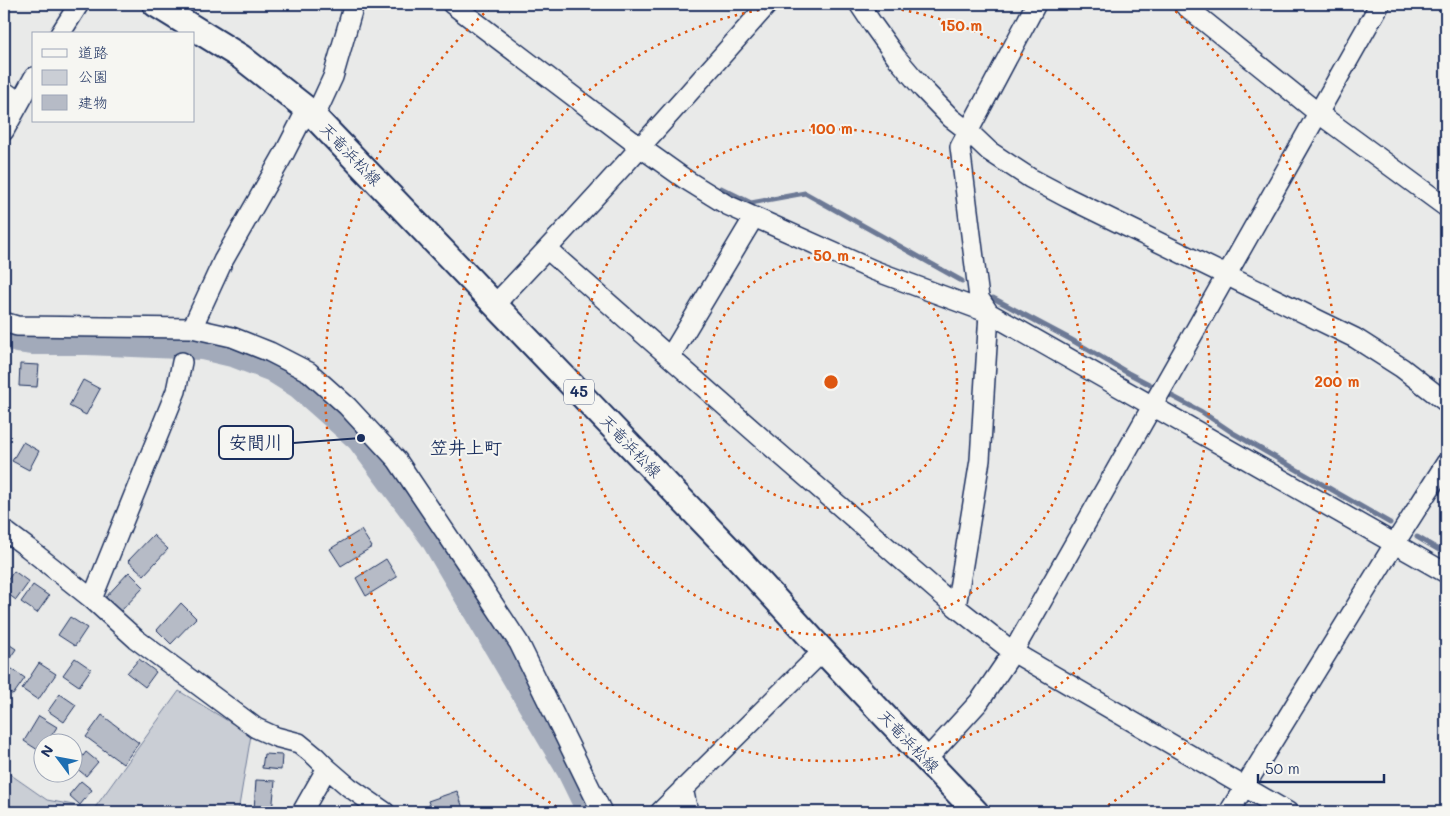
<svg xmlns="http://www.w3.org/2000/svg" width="1450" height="816" viewBox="0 0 1450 816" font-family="Mali,'Klee One',sans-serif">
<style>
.green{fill:#caced5;stroke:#727e9a}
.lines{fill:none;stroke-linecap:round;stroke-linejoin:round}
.stream{stroke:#6c7995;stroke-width:5}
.river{stroke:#a2aaba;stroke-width:30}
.building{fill:#b6bbc6;stroke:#1b2f5e}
.minor-casing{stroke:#1b2f5e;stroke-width:22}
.major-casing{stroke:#1b2f5e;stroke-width:28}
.minor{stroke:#f6f6f2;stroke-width:19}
.major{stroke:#f6f6f2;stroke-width:24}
.ring{fill:none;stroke:#de5710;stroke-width:2.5;stroke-dasharray:2.5 5}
.labels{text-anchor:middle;stroke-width:4;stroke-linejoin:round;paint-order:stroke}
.shield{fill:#f6f6f2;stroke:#5d6b8a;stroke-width:1}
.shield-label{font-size:15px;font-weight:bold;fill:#1b2f5e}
.street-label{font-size:16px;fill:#1b2f5e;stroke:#f6f6f2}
.neighbourhood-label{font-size:18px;font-weight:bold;fill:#1b2f5e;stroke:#f6f6f2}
.centre{fill:#de5710;stroke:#f6f6f2;stroke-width:2.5}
.ring-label{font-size:15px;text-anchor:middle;font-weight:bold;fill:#de5710;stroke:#f6f6f2;stroke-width:4;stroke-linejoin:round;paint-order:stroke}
.leader{fill:none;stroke:#1b2f5e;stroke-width:2}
.callout-dot{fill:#1b2f5e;stroke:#f6f6f2;stroke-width:2}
.callout{fill:#f6f6f2;stroke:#1b2f5e;stroke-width:2}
.callout-label{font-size:18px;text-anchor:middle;font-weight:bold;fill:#1b2f5e}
</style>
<rect width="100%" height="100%" fill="#e9eae9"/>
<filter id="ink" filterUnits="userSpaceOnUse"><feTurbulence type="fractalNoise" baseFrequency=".02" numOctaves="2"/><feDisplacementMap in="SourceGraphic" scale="10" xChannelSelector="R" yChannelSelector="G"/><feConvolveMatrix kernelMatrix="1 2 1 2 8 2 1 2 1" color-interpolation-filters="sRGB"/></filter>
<g filter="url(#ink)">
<path class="green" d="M179,691l72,44 -13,77h-234v-42l43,30 47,9z"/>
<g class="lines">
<path class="stream" d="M721,188l30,15 54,-10 157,88
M993,298l77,41 58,34 74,39 31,21 157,90
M1417,537l29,17"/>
<path class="river" d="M4,333l14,5 16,2h53l115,5 34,8 37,14 27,17 61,54 73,98 137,233 21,43"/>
</g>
<path class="building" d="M20,364l19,1 -2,22 -18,-1z
M83,380l17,9 -14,26 -17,-9z
M23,442l16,9 -10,19 -17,-9z
M361,530l11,17 -31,19 -11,-17z
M153,535l15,14 -24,26 -16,-14z
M386,559l11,18 -31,19 -10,-18z
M14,571l15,11 -13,18 -12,-9v-6z
M129,572l15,15 -25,26 -15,-14z
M33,585l16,11 -12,17 -16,-11z
M181,603l15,15 -25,26 -14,-14z
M70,617l17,11 -12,18 -17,-11z
M4,641l12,8 -12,18z
M75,658l16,11 -12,17 -16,-11z
M139,659l17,13 -11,15 -18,-14z
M39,663l17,11 -18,26 -16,-11z
M9,667l16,11 -12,17 -9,-6v-15z
M60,694l16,11 -12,17 -16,-11z
M102,715l37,28 -16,21 -37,-27z
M39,716l18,11 -11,17h-4v6l-1,2 -17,-11z
M86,752l12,10 -12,14 -11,-9z
M264,754l18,1 -1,15 -19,-2z
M256,780l19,1 -3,31 -18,-2z
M81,781l11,9 -12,15 -11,-10z
M457,791l6,17 -11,4h-20l-4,-11z"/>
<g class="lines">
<g class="minor-casing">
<path id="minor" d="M452,4l188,143 45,32 42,26 146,65 116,43 457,260
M859,4l14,21 23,32 27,32 28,29 17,13 21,20 41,27 38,20 287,140 47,30 44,34
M1183,4l135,109 128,94
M60,34l19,-30
M4,91l15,11
M315,116l18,-39 21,-73
M4,131l30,-54
M547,249l219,193 190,165 57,45 275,160
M495,304c94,-98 183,-199 273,-300
M4,322l13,4 175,2 40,9 38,15 39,20 38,34 50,54 78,116 44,67 83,169
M192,328l31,-67 62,-109 22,-43
M670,357l84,-140
M4,530l24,18 64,51 44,40 120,89 20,9 23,6 17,14 11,11
M92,599l84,-208 6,-29
M956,607l24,-147 9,-147 -10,-15 -19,-151 76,-143
M927,759l52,-57 34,-50 367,-648
M683,788l5,24
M302,812l25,-44 22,19 36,25
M660,812l163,-161
M1229,812l166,-269 51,-80"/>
</g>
<g class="major-casing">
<path id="major" d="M155,4l86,53 66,52 429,447 87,95 153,161"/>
</g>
<use href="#minor" class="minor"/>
<use href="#major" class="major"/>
</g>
</g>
<g class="ring">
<circle cx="831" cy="382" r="126"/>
<circle cx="831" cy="382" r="253"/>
<path d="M857 4A379 379 0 1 1 805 4"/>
<path d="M563 811A506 506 0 0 1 492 6M1170 6A506 506 0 0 1 1099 811"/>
</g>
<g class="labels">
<rect class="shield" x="564" y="379.5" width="30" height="25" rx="4"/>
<g class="shield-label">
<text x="579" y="397">45</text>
</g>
<g class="street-label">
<text transform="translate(351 154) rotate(46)" y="6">天竜浜松線</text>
<text transform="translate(631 446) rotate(46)" y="6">天竜浜松線</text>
<text transform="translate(909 741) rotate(46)" y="6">天竜浜松線</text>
</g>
<g class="neighbourhood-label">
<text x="466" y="454">笠井上町</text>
</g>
</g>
<circle cx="831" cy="382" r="8" class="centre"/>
<g class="ring-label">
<text x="961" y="31">150 m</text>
<text x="831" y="134">100 m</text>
<text x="831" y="261">50 m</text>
<text x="1337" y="387">200 m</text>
</g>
<path class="leader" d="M361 438L293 443"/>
<circle class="callout-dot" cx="361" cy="438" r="5"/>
<rect class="callout" x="219" y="426" width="74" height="33" rx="5"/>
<g class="callout-label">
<text x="256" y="449">安間川</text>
</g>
<rect width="1450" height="816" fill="none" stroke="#f6f6f2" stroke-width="20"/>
<rect x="10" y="10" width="1430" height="796" fill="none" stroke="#1b2f5e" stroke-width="2" filter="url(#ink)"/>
<rect x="32" y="32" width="162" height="90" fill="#f6f6f2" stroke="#9ea6b7"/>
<rect x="42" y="49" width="25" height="8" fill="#f6f6f2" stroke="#9ea6b7"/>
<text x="78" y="58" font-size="15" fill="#1b2f5e">道路</text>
<rect x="42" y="70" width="25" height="15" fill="#caced5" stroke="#9ea6b7"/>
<text x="78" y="82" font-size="15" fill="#1b2f5e">公園</text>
<rect x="42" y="95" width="25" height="15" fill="#b6bbc6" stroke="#9ea6b7"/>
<text x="78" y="108" font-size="15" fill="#1b2f5e">建物</text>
<g transform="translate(58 758) rotate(302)"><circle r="24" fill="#f6f6f2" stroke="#9ea6b7"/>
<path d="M0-4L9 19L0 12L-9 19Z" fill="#1f6fb2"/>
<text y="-8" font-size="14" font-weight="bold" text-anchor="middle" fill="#1b2f5e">N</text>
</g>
<path d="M1258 774v8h126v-8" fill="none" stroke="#1b2f5e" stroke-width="2.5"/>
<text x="1265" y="774" font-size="15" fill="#1b2f5e" stroke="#f6f6f2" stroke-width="4" paint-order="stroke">50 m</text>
</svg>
